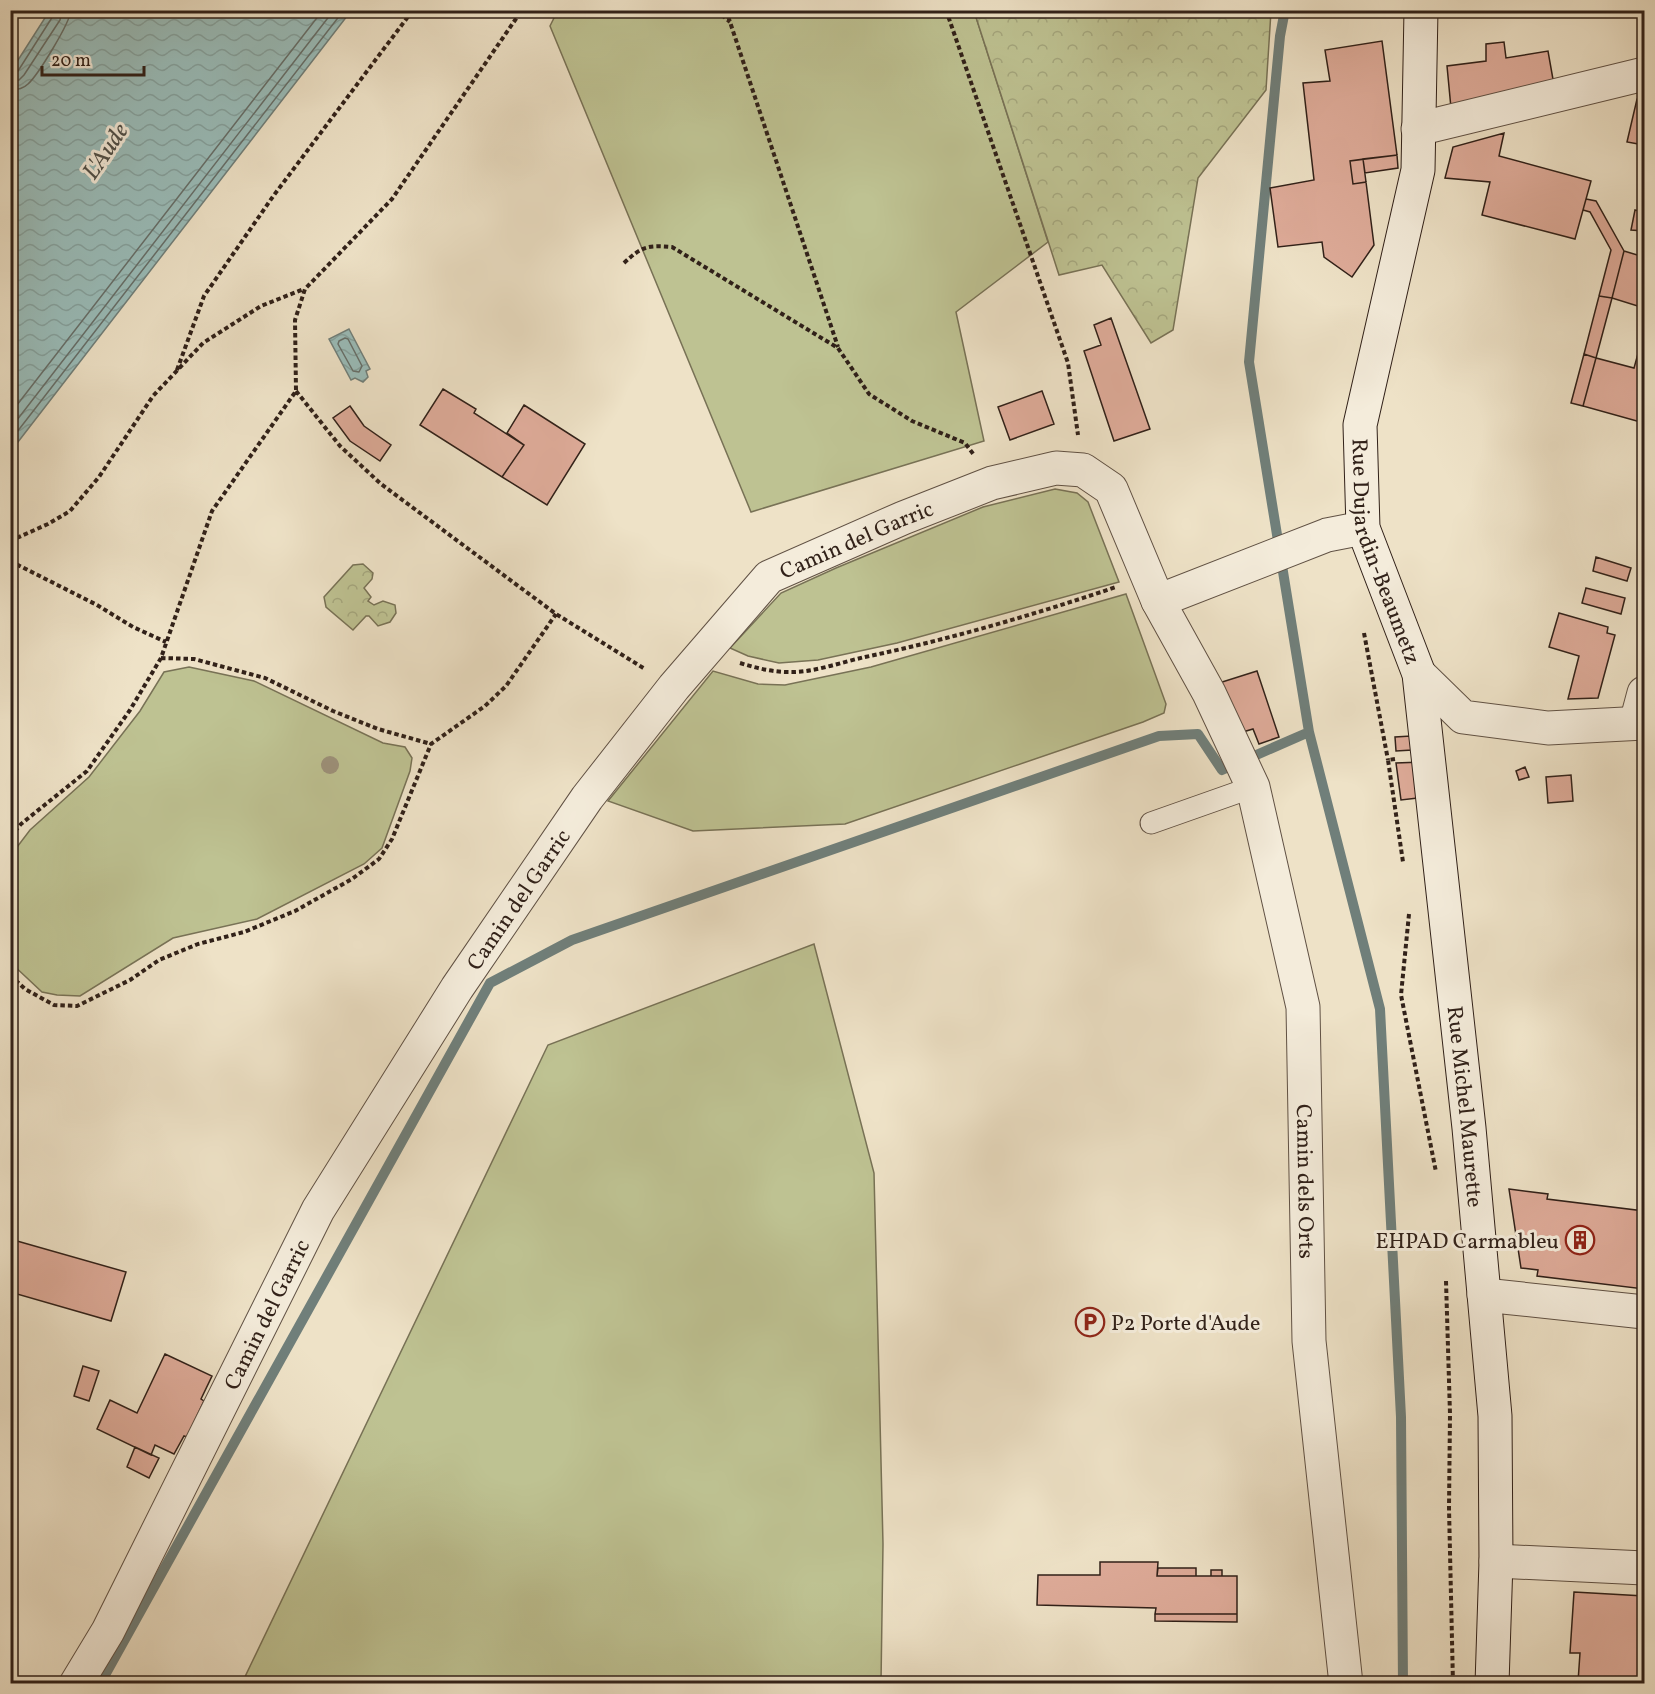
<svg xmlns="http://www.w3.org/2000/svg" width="1655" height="1694" viewBox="0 0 1655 1694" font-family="Vollkorn,serif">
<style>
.grass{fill:#bec292;stroke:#787256;stroke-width:1.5}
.park{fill:url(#park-crowns);stroke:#787256;stroke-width:1.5}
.water{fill:url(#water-waves);stroke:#707f7a;stroke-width:1.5}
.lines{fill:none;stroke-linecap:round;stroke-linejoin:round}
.shore{stroke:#666f6a;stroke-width:1.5}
.stream{stroke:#707f7a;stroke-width:10}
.building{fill:#deab99;stroke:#312119;stroke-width:1.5}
.lane-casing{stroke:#605144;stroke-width:23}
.street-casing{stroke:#605144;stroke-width:35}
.secondary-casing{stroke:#312119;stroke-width:35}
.path{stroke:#312119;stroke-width:4;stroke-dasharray:4.5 3;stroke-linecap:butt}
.lane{stroke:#f4ecdb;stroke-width:21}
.street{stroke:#f4ecdb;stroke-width:33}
.secondary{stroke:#f4ecdb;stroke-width:33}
.tree{fill:#9d927b}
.labels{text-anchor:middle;stroke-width:6;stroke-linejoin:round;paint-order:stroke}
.street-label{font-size:22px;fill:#312119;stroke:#f4ecdb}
.poi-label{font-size:22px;fill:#312119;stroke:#f4ecdb;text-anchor:end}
.water-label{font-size:24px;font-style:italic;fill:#505049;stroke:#f4ecdb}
</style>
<defs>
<pattern id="park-crowns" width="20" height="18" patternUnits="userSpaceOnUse" patternTransform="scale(1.5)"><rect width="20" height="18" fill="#bec292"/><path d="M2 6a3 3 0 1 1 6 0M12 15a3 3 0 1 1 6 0" fill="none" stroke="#a4a67d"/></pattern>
<pattern id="water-waves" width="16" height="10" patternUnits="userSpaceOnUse" patternTransform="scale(1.5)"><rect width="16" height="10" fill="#9abdba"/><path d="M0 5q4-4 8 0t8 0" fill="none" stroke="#85a29f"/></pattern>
</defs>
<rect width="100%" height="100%" fill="#eee2c7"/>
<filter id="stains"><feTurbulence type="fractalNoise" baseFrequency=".00333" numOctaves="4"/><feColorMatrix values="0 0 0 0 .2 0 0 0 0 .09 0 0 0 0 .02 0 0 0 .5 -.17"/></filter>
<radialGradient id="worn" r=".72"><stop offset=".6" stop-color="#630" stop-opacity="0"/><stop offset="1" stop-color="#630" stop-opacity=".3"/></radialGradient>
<path class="grass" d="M558,10l416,1 74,231 -92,70 28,129 -233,71 -201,-486z
M1055,489l22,4 11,9 31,80 -222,61 -79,17 -39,3 -31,-7 -18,-8 51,-55 55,-25 147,-61z
M1126,594l40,110 -2,9 -21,9 -298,102 -152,7 -85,-30 105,-130 45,13 27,1 86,-18z
M189,667l65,14 129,62 22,4 7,11 -2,13 -28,77 -18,16 -107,55 -84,19 -93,58 -23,-1 -15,-3 -31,-29v-108l19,-25 59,-53 51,-66 24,-39z
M814,944l60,229 9,371 -2,139h-639l306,-638z"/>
<path class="park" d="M974,11h297l-5,79 -68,88 -25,152 -22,13 -49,-78 -43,10z
M363,564l10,9 -1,6 -8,9 7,9 -3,4 6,4 9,-4 12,4 1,8 -6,9 -12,4 -9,-10h-3l-13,14 -27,-23 -2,-10 29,-32z"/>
<path class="water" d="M50,10l301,1 -340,440v-380z
M349,329l21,40 -4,2 2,6 -5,5 -8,-4 -4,2 -22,-41z"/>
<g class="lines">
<path class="shore" d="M10,74l8,-3 35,-55 1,-6
M10,81l9,-1 5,-5 36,-55 2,-10
M10,90c7,0 13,-1 18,-6 10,-9 42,-61 43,-74
M345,338l3,1 14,27 -3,6 -6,-1 -15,-27 1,-3z
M10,414l313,-404
M10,429l324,-419
M10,441l334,-431"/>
<path class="stream" d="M1285,10l-5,26 -31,326 60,370 71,277 21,408 2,267
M100,1684l390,-701 82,-43 587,-204 39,-2 24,36 87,-38"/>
</g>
<path class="building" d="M1382,41l15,114 -47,6 3,23 13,-2 8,63 -22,32 -28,-20 -2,-15 -44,5 -8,-59 44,-8 -11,-97 27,-2 -5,-31z
M1504,42l2,16 42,-7 6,34 -103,23 -4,-42 39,-5v-17z
M1643,97h1v48l-17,-3 10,-43z
M1504,133l-5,23 92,25 -16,58 -93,-24 8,-33 -45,-4 8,-31z
M1397,155l1,13 -33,5 -2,-14z
M1363,159l3,23 -13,2 -3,-23z
M1586,199l10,2 28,50 -12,47 -13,-2 12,-46 -21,-38 -7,-2z
M1635,210l9,2v19l-13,-1z
M1624,251l20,6v51l-32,-10z
M1599,296l13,2 -16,60 -12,-4z
M1111,318l39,111 -36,12 -30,-90 17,-6 -7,-20z
M1644,332v91l-61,-17 13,-48 38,10z
M1584,354l12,4 -13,48 -12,-3z
M443,389l33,20 -2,4 50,32 -22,32 -82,-52z
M1042,391l12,33 -44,16 -12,-33z
M524,405l61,39 -38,61 -45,-28 22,-32 -17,-12z
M350,406l14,20 27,19 -11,16 -30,-20 -17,-23z
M1596,557l35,11 -4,13 -34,-10z
M1586,588l39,10 -4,16 -39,-11z
M1559,613l49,14 -1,6 8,2 -17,63 -30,1 11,-43 -30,-9z
M1257,671l22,66 -20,7 -6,-15 -17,5 -17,-51z
M1411,736l1,14 -16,1 -1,-14z
M1422,762l4,35 -25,3 -5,-37z
M1525,767l4,10 -10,3 -3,-9z
M1571,775l2,26 -25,2 -2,-26z
M1509,1189l39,5 -1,5 97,12v78l-107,-13 1,-6 -17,-2z
M10,1239l116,33 -15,49 -101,-29z
M165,1354l47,22 -11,23 3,2 -17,36 -3,-1 -10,18 -19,-9 -4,10 -54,-26 13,-29 27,13z
M83,1366l16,5 -10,30 -15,-5z
M135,1447l24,11 -10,20 -22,-11z
M1100,1562h58l-1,14h80v38h-82l1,-6 -119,-3 1,-30h62z
M1158,1568h38v8h-39z
M1211,1570h11v6h-11z
M1574,1592l70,4v62h-3l-2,26 -61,-2 2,-29h-10z
M1155,1614h82v8l-82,-1z"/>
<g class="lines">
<g class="lane-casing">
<path id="lane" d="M1151,823l102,-36"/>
</g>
<g class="street-casing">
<g id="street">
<path d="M1418,129l226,-55"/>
<path d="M1158,601l169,-66 36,-7"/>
<path d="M1419,674l44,43 85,11 96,-5"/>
<path d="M1636,723l8,-30"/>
<path d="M1484,1295l160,17"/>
<path d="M1496,1561l148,7"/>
<path id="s1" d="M76,1684l32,-53 210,-421 139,-222 130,-190 87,-111 95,-110 134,-59 89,-35 64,-15 27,2 28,19 47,112 51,92 44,94 50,220 6,334 37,343"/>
</g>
</g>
<g class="secondary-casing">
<g id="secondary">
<path id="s2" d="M1421,10l-3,160 -58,255 3,103 56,146 50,454 26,288 1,145 -4,123"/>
</g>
</g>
<path class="path" d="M716,10l14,12
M726,10l112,337
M946,10l122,353 10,72
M624,263c18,-17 24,-18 48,-16l166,101 31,46 43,27 53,22 9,12
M177,370l27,-74 70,-101 139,-185
M296,391l44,55 41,38 175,130 89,55
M10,541l38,-17 22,-13 29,-34 54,-81 50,-53 58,-37 43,-17
M10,561l87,44 36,22 33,15
M1364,633l24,127
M161,658l33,1 71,19 68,33 45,18 53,15
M740,663c16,5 32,9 49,9 23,1 53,-10 76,-15 86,-18 168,-42 251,-70
M1395,759l-7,1 15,102
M10,837l11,-13 66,-53 43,-61 31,-52 51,-147 84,-120 -1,-71 10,-31 87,-90 130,-189
M1409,914l-8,81 35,177
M10,975l15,14 29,16 23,1 53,-26 29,-20 39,-16 46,-12 51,-21 57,-32 27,-20 13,-20 39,-95 54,-38 21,-20 50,-72
M1446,1281l4,133 -1,94 4,176"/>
<use href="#lane" class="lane"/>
<use href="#street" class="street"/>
<use href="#secondary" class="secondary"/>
</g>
<circle class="tree" cx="330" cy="765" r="9"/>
<defs>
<g id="building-ring" transform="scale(1.5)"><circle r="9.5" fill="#f4ecdb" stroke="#8f2418" stroke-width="1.5"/><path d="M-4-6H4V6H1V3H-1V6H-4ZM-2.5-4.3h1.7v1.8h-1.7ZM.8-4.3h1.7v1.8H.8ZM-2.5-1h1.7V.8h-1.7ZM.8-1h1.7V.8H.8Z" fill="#8f2418"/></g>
<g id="parking-ring" transform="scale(1.5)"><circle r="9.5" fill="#f4ecdb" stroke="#8f2418" stroke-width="1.5"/><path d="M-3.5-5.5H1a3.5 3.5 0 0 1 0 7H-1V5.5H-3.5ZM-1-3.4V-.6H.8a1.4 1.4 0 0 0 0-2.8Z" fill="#8f2418"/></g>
</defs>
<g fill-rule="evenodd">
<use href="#building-ring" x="1580" y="1240"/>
<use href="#parking-ring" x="1090" y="1322"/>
</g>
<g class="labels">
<g class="street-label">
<text dy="8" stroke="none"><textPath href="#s1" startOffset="1406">Camin del Garric</textPath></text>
<text dy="8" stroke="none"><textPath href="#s2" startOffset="552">Rue Dujardin-Beaumetz</textPath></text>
<text dy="8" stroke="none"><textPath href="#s1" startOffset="902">Camin del Garric</textPath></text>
<text dy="8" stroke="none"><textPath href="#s2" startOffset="1116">Rue Michel Maurette</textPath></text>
<text dy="8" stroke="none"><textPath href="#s1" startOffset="2410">Camin dels Orts</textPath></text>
<text dy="8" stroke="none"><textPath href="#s1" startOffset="416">Camin del Garric</textPath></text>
</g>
<g class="poi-label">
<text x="1559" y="1248">EHPAD Carmableu</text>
<text x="1111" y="1330" text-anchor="start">P2 Porte d'Aude</text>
</g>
<g class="water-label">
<text transform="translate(105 151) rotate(-56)" y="8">L'Aude</text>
</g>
</g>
<rect width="1655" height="1694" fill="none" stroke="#eee2c7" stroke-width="36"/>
<rect x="12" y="12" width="1631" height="1670" fill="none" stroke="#312119" stroke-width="3"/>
<rect x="18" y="18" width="1619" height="1658" fill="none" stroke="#312119" stroke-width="1.5"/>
<path d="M42 66v9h102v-9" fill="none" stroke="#312119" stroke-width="3"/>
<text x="51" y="66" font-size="18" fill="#312119" stroke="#f4ecdb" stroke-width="4.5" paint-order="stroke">20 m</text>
<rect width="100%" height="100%" filter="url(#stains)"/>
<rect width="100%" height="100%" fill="url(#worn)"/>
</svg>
